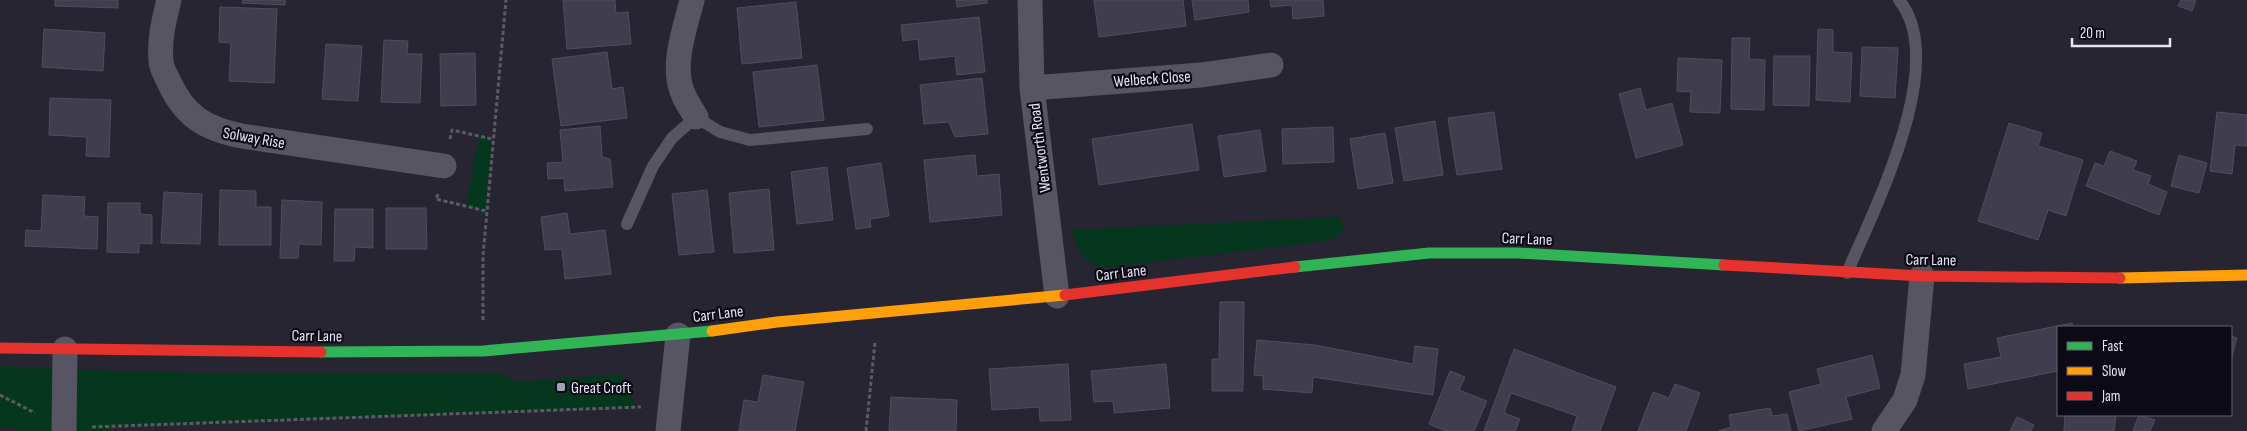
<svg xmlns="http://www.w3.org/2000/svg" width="2247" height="431" viewBox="0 0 2247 431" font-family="'Sofia Sans Condensed',sans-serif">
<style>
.green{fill:#05371f}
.building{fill:#403d4f;stroke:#4f4e59}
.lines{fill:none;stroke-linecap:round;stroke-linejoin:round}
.path{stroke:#5c5b64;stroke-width:3;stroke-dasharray:4 2.5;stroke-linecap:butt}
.lane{stroke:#565561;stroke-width:12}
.street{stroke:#565561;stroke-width:25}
.fast{stroke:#30b455;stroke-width:11}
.slow{stroke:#ff9f0a;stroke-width:11}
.jam{stroke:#e5322d;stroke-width:11}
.poi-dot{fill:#a2a2b0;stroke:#0c0b15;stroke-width:2}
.labels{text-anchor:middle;stroke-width:4.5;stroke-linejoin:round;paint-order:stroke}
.street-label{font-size:16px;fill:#e5e5f4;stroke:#0c0b15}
.poi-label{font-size:16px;fill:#e5e5f4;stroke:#0c0b15;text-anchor:start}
</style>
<rect width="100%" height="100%" fill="#262531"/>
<path class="green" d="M479,136l13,3 -6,72 -20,-5z
M1340,217l3,9 -2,9 -10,5 -228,28c-21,-7 -26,-18 -31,-38z
M0,366c167,10 334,7 501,7l15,9 105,-8 16,33 -528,20v4h-93l-1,-4 -15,1z"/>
<path class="building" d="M55,0h63v8l-63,-2z
M243,0h42v5l-43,-2z
M563,0h52l1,13 12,-1 3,32 -64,5z
M956,0h31v3l-30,4z
M1094,0h89l3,26 -87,11z
M1192,0h56l1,12 -54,8z
M1270,0h53l1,16 -31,3 -1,-14 -21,2z
M2181,0h15l-4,11 -14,-5z
M796,2l6,56 -60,6 -5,-56z
M220,7l57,2 -3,74 -45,-2 2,-38 -12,-1z
M979,17l6,55 -28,3 -2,-19 -35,4 -2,-21 -15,2 -2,-16z
M44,29l61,4 -2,38 -61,-4z
M1818,29l15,1v22l19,1 -2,49 -34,-2z
M1732,38h18l-1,21 16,1 -1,50 -33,-1z
M384,40l24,1 -1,13h15l-2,49 -39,-1z
M326,44l36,2 -4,55 -36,-2z
M1862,47l36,1 -3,50 -35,-2z
M607,52l5,37 11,-2 4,31 -66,8 -9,-67z
M475,53l1,52 -35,1 -1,-52z
M1774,56h36l-1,50 -36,-1z
M1678,58l44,2 -2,53 -30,-1 1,-20 -14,-1z
M817,65l7,55 -65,7 -6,-55z
M982,78l6,56 -33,3 -6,-15 -25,2 -4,-39z
M1640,88l6,22 26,-7 11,42 -47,13 -17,-64z
M50,98l61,2 -2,57 -23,-1 1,-19 -38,-2z
M1494,112l8,57 -45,6 -9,-57z
M2217,112l30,3v31l-12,-1 -3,29 -22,-3z
M1435,121l8,54 -39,6 -9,-53z
M2009,123l33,10 -4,13 45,14 -17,56 -18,-6 -10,30 -60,-19z
M1192,124l7,46 -100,15 -7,-46z
M600,126l2,31 8,2 3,28 -48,4 -1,-13 -16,1 -1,-16 16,-1 -3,-32z
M1333,127l1,35 -51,2 -1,-35z
M1260,130l6,41 -42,6 -6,-41z
M1385,133l8,50 -35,6 -8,-50z
M2110,151l27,10 -4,9 18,6 -3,8 19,8 -8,23 -73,-29 9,-23 9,3z
M975,155l2,21 22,-2 3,41 -72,7 -6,-62z
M2179,155l28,8 -8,30 -28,-7z
M881,163l8,53 -19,3 1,8 -15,2 -9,-61z
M827,167l6,53 -36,4 -6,-52z
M769,189l5,61 -40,3 -5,-60z
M220,190l36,1v16h15v38h-52z
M707,190l7,62 -35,3 -7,-61z
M164,192l38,2 -2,50 -39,-1z
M43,195l42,2 -1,19 14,1 -1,32 -72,-3 1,-16 15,1z
M282,200l40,2 -1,43 -22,-1 -1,14h-18z
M108,203h32v11l12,1v29l-13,-1v10l-32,-1z
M386,208h40l1,41h-41z
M335,209h38v39l-18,-1 -1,14h-20z
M567,213l3,21 35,-4 6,44 -46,5 -3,-30 -17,1 -4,-33z
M1220,302h24l-1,89h-31v-32h7z
M2072,323l1,4h-15v44l-90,18 -4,-25 37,-7 -4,-19z
M2231,336l6,2 -6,22z
M1257,340l58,5 98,19 2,-18 23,3 -5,46 -120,-18 -1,16 -49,-4v-13l-9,-1z
M1514,349l102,38 -16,44h-28l5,-15 -66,-23 -7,20 16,6 -5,12h-31z
M1872,355l8,33 -34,9 6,22 -53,12 -10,-39 32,-8 -4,-15z
M1068,364l3,56 -31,1 -1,-14 -47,3 -3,-41z
M1166,364l4,44 -56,5 -1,-12 -19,1 -3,-31z
M1450,371l15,6 -6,13 28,11 -13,30h-28l-17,-7z
M763,375l41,7 -9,49h-56l5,-31 14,2z
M1675,384l25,9 -14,38h-48l15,-39 16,6z
M891,397l66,3 -1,31h-67z
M1770,408l2,8 15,-2 4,17h-73l13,-4 -2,-12z
M2065,415h51l-2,16h-50z
M2139,415l16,5 -5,11h-17z
M2017,417l17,8 -3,6h-21z"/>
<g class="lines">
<path class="path" d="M450,139l2,-9 40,9
M438,194l-2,5 50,12
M483,320v-64l23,-256
M0,395l35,18
M92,427l549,-20
M866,431l9,-89"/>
<path class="lane" d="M627,224l26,-58 19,-28 24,-21 24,15 30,8 117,-11
M1847,273c27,-64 103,-210 52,-273"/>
<path class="street" d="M169,0c-5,20 -10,39 -8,61 0,7 5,14 8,21 16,35 37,47 73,54l202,30
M692,0c-7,29 -22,67 -8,96 3,7 8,14 12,21
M1030,0l2,88 25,208
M1032,88l169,-13 70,-10
M64,431l1,-82
M668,431l10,-96
M1884,431l21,-31 8,-25 9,-99"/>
<path class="fast" d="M1295,267l134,-14h90l205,12
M321,352l162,-1 229,-20"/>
<path class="slow" d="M2120,278l127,-3
M712,331l65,-9 288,-27"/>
<path class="jam" d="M1724,265l198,11 198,2
M1065,295l230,-28
M0,348l321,4"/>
</g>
<rect class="poi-dot" x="556" y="382" width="10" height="10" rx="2.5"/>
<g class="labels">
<g class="street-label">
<text transform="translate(1152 78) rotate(-4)" y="6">Welbeck Close</text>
<text transform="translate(254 137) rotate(10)" y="6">Solway Rise</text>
<text transform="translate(1039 148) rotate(-97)" y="6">Wentworth Road</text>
<text transform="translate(1527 238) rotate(2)" y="6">Carr Lane</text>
<text transform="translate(1931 259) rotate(1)" y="6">Carr Lane</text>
<text transform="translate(1121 272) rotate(-7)" y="6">Carr Lane</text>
<text transform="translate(718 313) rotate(-7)" y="6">Carr Lane</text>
<text transform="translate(317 335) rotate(1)" y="6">Carr Lane</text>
</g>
<g class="poi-label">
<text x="571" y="393">Great Croft</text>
</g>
</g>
<rect x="2057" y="326" width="175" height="90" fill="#0c0b15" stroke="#63626e"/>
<rect x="2067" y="342" width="25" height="8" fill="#30b455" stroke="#63626e"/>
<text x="2102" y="351" font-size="15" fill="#e5e5f4">Fast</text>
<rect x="2067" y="367" width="25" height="8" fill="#ff9f0a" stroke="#63626e"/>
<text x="2102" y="376" font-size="15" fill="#e5e5f4">Slow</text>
<rect x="2067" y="392" width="25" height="8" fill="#e5322d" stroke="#63626e"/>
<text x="2102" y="401" font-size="15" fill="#e5e5f4">Jam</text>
<path d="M2072 38v8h98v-8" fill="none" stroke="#e5e5f4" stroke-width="2.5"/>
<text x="2080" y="38" font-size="15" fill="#e5e5f4" stroke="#0c0b15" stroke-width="4" paint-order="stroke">20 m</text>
</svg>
